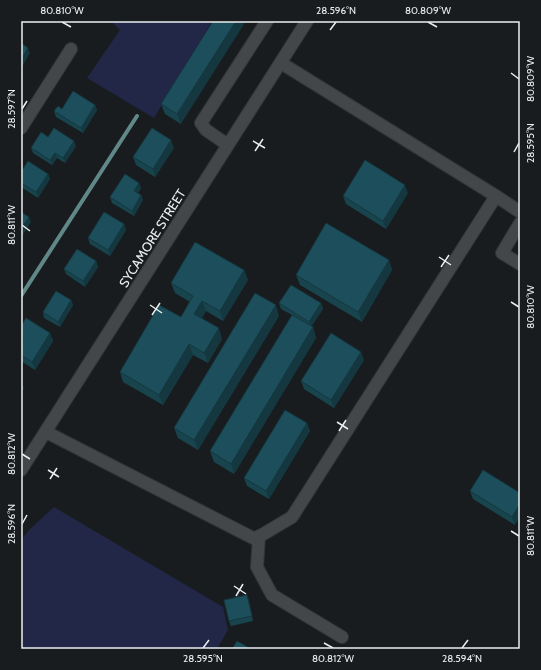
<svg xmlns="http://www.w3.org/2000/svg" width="541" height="670" viewBox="0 0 541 670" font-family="Cabin,sans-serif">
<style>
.green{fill:#222748}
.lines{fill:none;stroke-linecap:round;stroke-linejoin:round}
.stream{stroke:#608889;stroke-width:4}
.minor-casing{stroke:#323536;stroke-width:14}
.minor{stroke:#43474a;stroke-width:12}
.wall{fill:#18444e}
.shaded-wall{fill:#143740}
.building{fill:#1c4f5b;stroke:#143740}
.ticks{fill:none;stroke:#ebeef0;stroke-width:1.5}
.labels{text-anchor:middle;stroke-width:3;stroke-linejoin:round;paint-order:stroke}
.street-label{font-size:13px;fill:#ebeef0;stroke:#181c1e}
.neatline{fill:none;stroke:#ebeef0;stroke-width:1.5}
.ticks-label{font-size:10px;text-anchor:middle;fill:#ebeef0}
</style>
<rect width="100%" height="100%" fill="#181c1e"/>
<path class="green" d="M111,21h101l-58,97 -67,-40 33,-48z
M54,507l169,100 5,23 -11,19h-196v-109l8,-10z"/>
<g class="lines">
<path class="stream" d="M21,296l116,-180"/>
<g class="minor-casing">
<path id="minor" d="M21,128l50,-79
M228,145l-22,-15 -5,-7 66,-102
M496,196l24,16
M520,223l-18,30 18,11
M46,432l209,107 37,-22 204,-321 -215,-133
M21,470l286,-449
M259,536l-2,31 15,28 70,42"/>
</g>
<use href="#minor" class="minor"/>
</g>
<path class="wall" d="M213,21l-32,103 -16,-10 -4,-10z
M95,105l2,5 -14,23 -27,-16 -2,-6 8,-2z
M48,137l28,9 -11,17 -8,-5 -5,7 -19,-12 -2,-5z
M174,148l-19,29 -19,-12 -3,-8z
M21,172l27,2 2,5 -12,19 -17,-11z
M139,183l2,5 -3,5 3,2 2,5 -9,16 -22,-13 -2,-6z
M408,193l-22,36 -40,-25 -3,-8z
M124,224l2,6 -16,26 -20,-12 -2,-6z
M389,260l3,10 -30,52 -62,-37 -4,-10z
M96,261l2,6 -13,20 -19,-13 -2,-5z
M244,270l4,10 -25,41 -17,-10 -4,7 20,21 -14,24 -15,-8 -30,50 -40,-23 -3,-10 61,-55 9,-15 -15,-9 -4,-10z
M71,300l2,5 -13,22 -16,-9 -1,-6z
M279,303h42l2,6 -12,18h2l3,11 -82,136 -20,-12 -4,-11 82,-136 -11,-6z
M279,316l-81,134 -20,-12 -4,-10z
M21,326l29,7 3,8 -18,29 -14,-9z
M364,360l-30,48 -30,-19 -3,-8z
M307,423l3,8 -41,68 -22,-13 -3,-8z
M470,491l50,2 -5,32 -42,-26z
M247,595l2,6 4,20 -22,5 -2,-5z"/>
<path class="shaded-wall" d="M236,21h10l-65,103 -4,-10z
M28,48l2,5 -8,14 -1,-2v-5z
M95,105l2,5 -14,23 -2,-5z
M171,140l3,8 -19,29 -2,-8z
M74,141l2,5 -11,17 -2,-5z
M55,153l2,5 -5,7 -2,-5z
M48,174l2,5 -12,19 -2,-6z
M139,183l2,5 -5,8 -2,-5z
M405,185l3,8 -22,36 -3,-8z
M141,195l2,5 -9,16 -2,-5z
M29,217l2,5 -10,16v-9z
M124,224l2,6 -16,26 -2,-6z
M389,260l3,10 -30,52 -4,-10z
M96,261l2,6 -13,20 -2,-6z
M244,270l4,10 -25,41 -3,-10z
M71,300l2,5 -13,22 -2,-5z
M202,301l4,10 -8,13 -4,-10z
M321,303l2,6 -12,18 -2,-5z
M276,305l3,11 -81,134 -4,-10z
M313,327l3,11 -82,136 -3,-10z
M219,328l3,11 -14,24 -4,-10z
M50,333l3,8 -18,29 -3,-8z
M189,344l4,11 -30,50 -4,-10z
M361,352l3,8 -30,48 -3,-8z
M22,383l2,5 -3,5v-8z
M307,423l3,8 -41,68 -3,-8z
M520,504v13l-5,8 -3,-8z"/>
<path class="building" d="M213,21h23l-59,93 -16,-10z
M21,43l7,5 -7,12z
M73,91l22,14 -14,23 -27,-17 4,-5 4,3z
M54,128l20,13 -11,17 -8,-5 -5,7 -19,-12 10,-16 7,5z
M152,128l19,12 -18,29 -20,-12z
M365,160l40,25 -22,36 -40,-25z
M28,161l20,13 -12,18 -15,-9v-11z
M125,174l14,9 -5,8 7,4 -9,16 -22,-14z
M21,212l8,5 -8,12z
M104,212l20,12 -16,26 -20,-12z
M326,223l63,37 -31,52 -62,-37z
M195,242l49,28 -24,41 -18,-10 -8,13 25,14 -15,25 -15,-9 -30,51 -39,-23 39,-67 22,12 12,-21 -22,-13z
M77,249l19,12 -13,20 -19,-12z
M291,285l30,18 -12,19 -30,-19z
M56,291l15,9 -13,22 -15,-10z
M255,293l21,12 -82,135 -20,-12z
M292,315l21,12 -82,137 -21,-13z
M26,318l24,15 -18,29 -11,-7v-9l2,-3 -2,-1v-16z
M331,333l30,19 -30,48 -30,-19z
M285,410l22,13 -41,68 -22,-13z
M483,470l37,23v11l-8,13 -42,-26z
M247,595l5,21 -23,5 -5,-21z
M237,641l14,8h-19z"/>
<path class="ticks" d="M62,22l9,5M428,22l9,5M330,30l6,-8M511,73l8,6M22,109l5,-8M253,141l12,7M255,151l8,-12M514,152l5,-9M22,225l8,6M439,257l12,8M441,267l8,-12M511,302l8,5M150,305l12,8M152,315l8,-12M337,422l11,7M339,431l7,-11M22,454l8,5M48,470l11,7M50,479l7,-11M22,524l5,-9M511,531l8,5M234,586l12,8M236,596l7,-12M324,643l9,5M203,648l6,-8M462,648l6,-8"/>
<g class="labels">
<g class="street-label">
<text transform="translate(152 238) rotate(-58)" y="5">SYCAMORE STREET</text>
</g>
</g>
<rect width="541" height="670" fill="none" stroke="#181c1e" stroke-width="44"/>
<rect x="22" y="22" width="497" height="626" class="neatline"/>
<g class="ticks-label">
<text x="62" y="14">80.810°W</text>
<text x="336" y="14">28.596°N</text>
<text x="428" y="14">80.809°W</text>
<text transform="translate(530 79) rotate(-90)" y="4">80.809°W</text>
<text transform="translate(11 109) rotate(-90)" y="4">28.597°N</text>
<text transform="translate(530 143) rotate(-90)" y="4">28.595°N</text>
<text transform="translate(11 225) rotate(-90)" y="4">80.811°W</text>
<text transform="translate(530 307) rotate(-90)" y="4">80.810°W</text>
<text transform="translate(11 454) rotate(-90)" y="4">80.812°W</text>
<text transform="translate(11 524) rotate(-90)" y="4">28.596°N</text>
<text transform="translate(530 536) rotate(-90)" y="4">80.811°W</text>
<text x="203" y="662">28.595°N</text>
<text x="333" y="662">80.812°W</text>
<text x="462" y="662">28.594°N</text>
</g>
</svg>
